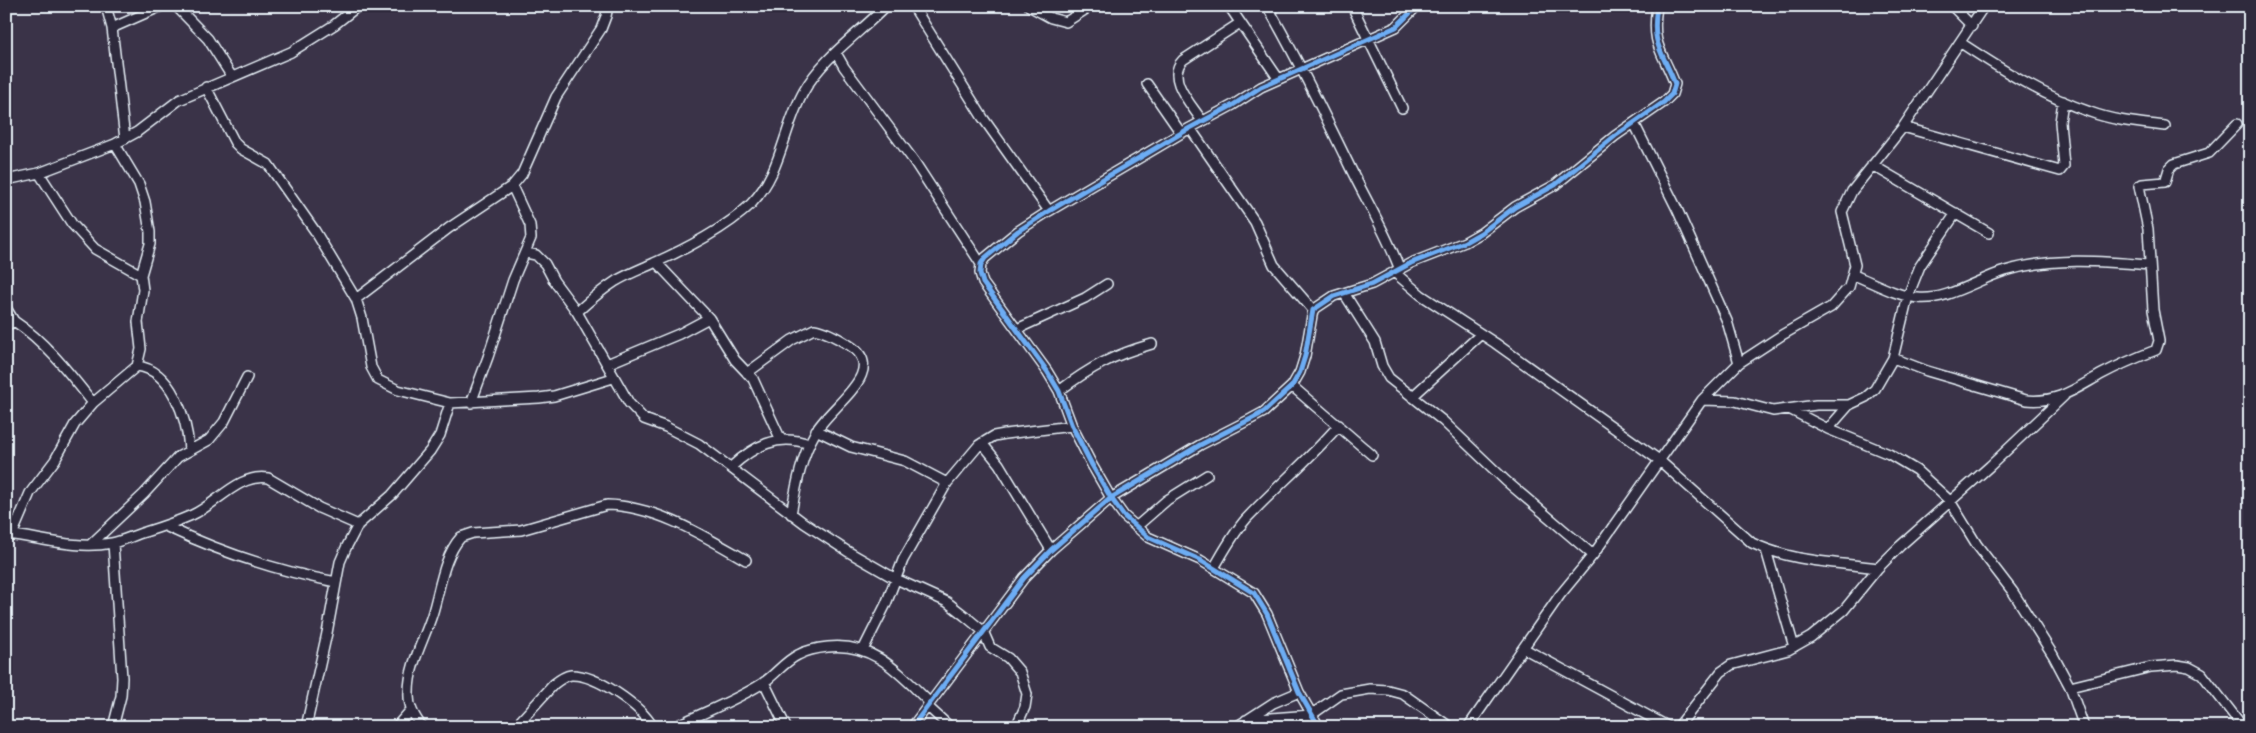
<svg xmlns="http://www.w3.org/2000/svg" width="2256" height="733" viewBox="0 0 2256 733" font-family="Mynerve,sans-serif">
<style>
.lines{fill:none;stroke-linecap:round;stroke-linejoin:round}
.street-casing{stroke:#e8f1f8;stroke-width:12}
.street{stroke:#2f2a3d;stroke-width:9}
.cycleway-casing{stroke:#2f2a3d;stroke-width:8}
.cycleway{stroke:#6dadf4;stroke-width:5}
</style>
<rect width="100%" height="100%" fill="#3a3348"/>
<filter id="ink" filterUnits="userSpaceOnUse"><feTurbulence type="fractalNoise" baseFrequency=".02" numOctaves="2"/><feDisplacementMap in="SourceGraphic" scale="10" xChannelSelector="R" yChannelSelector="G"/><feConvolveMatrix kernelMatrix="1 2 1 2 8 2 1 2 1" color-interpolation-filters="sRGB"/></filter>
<g filter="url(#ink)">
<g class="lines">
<g class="street-casing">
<path id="street" d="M106,6l6,22 13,111
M176,6l32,33 24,38
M913,6l70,112 66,93
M1029,6l22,12 15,4 25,-16
M1229,6l49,72
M1267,6c30,51 55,104 81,157 17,36 38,69 52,107
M1352,6l50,102
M1952,6l20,20
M112,28l50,-22
M1961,43c41,27 82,53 129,69 24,9 50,11 75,14
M836,53l8,14 70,94 67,103
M1147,84l34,49
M206,87l29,56 6,6 27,15 47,67 41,68 6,19 9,49 7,13 20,10 52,13 89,-5 15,-2 59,-18
M1202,121c-10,-16 -37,-43 -19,-61l57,-37
M1634,123l43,86 50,112 12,42
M1903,127l157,44 4,-5 -4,-44 3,-21
M1190,128l65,94 19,43 39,45
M115,144l24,40 6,18 5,30v12l-9,31 2,15 -5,32 3,27 -4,17
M1872,165l117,68
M39,173l33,51 23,25 46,26
M6,180l33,-7 76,-29 22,-12 42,-32 112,-48 43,-27 24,-19
M526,253l10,2 9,9 9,17 23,31 52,91 15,16 22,8 33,17 105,79 43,28 47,27 53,24 18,14 18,15 7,16 18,11 12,14 7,22 -2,13 -9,20
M656,262l53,56 26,42 18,19 28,61
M1394,272l27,23 74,48 164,117 93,83c40,19 83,19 126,25
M1854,275c20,8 43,21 64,23 29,3 60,-19 87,-27 47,-14 96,-10 144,-6
M1344,293l31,49 7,24 7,12 54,43 63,60 87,74
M356,299l93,-71 63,-42 10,-12 34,-77 45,-68 5,-13 2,-10
M6,308l8,13
M577,312c12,-11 25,-22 39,-31 12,-7 25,-12 38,-18 30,-13 74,-36 97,-59 31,-32 32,-76 53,-113 18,-33 56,-58 82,-85
M6,326l8,-5c32,21 56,53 79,82
M1017,329l68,-31 22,-14
M1893,358l34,13 99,29c32,3 49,-11 76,-26 17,-9 36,-17 54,-24l3,-9 -6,-31 -5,-81 -9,-43 3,-2 23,-2 4,-13 5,-5 35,-11 28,-29
M607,364l72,-30 30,-16
M747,373l45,-33 22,-11c12,2 24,9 35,16 42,26 -20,61 -34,88 -14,24 -19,54 -24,81
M1292,386l80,69
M1059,391c32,-24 54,-36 93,-47
M1412,397l69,-63
M1702,400l33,1 38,10 43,-6h33l17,-8 9,-8 18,-31 15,-62 12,-30 36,-53
M471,403l17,-46 25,-77 18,-42 -1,-13 -18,-39
M1789,409l39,20 61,25 27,16 34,31 27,44 36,47 40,63 17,32 14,40
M1828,429l21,-24
M816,430l35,17 54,14 42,22
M982,443l17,21 52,86
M731,467c23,-21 47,-34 78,-23
M165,526c55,26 112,45 171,56
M1136,527l31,-27 40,-25
M6,534c36,4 70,16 106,9 11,-2 22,-8 33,-11 16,-5 31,-10 47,-17 25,-11 47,-42 76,-37l51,30 39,17
M12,535l18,-42 25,-33 20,-36 18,-21 44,-37c35,4 50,53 52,83
M113,543l9,135 -1,18 -8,31
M90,545l54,-51 34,-37 31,-17 15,-18 23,-45
M1766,550l28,97
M1214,568c10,-17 19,-34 32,-49 30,-32 64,-60 93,-94
M1523,648l146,79
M863,650l23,-46 17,-44 44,-77 32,-38 15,-9 11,-2 67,-8
M764,682l22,45
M2070,687l81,-20 26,-2 12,2 13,7 41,53
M927,706l23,21
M1246,720l65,-5 30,-21 29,-5 18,1 15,4 47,33
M306,727l21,-94 13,-71 6,-14 12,-23 34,-30 38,-44 10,-16 10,-32
M396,727l15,-17
M422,727c-8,-11 -14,-21 -13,-35 0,-27 15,-52 23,-77 8,-25 11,-58 29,-78l12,-4 48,-3 86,-25c50,1 97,31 139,55
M515,727l39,-43c5,-4 10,-8 17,-9 25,-1 70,31 82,52
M674,727c30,-15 61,-26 89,-44 12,-8 22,-22 35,-28 9,-5 20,-7 30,-8 46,-5 71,26 102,56
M912,727l112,-149 27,-28 60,-52 89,-53 51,-26 13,-7 28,-26 8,-14 5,-16 8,-46 21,-14 38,-12 39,-21 54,-21 16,-9 34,-26 40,-22 60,-49 49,-34 8,-8 3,-10c-13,-34 -24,-38 -18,-78
M1236,727l37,-24 26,-11
M1319,727l-20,-35 -32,-78 -13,-21 -54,-33 -52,-23 -24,-21 -13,-18 -19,-33 -20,-39 -13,-35 -12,-20 -64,-88 -3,-10 1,-9 4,-6 33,-27 31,-20 141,-83 43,-23 28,-18 135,-60 21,-21
M1468,727l92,-132 33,-40 109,-155 37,-37 43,-28 49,-28 18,-20 6,-22 -13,-53 10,-21 51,-64 81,-121
M1678,727l43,-55 10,-7 57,-15 23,-13 33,-27 34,-42 22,-22 90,-80 74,-70"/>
</g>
<use href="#street" class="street"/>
<g class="cycleway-casing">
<path id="cycleway" d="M912,727l112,-149 27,-28 60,-52 89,-53 51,-26 13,-7 28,-26 8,-14 5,-16 8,-46 21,-14 38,-12 39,-21 54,-21 16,-9 34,-26 40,-22 60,-49 49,-34 8,-8 3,-10c-13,-34 -24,-38 -18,-78
M1319,727l-20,-35 -32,-78 -13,-21 -54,-33 -52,-23 -24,-21 -13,-18 -19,-33 -20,-39 -13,-35 -12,-20 -64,-88 -3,-10 1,-9 4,-6 33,-27 31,-20 141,-83 43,-23 28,-18 135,-60 21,-21"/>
</g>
<use href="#cycleway" class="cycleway"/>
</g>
</g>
<rect width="2256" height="733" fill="none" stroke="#2f2a3d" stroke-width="25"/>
<rect x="12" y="12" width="2231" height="708" fill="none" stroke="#e8f1f8" stroke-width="2" filter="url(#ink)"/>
</svg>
